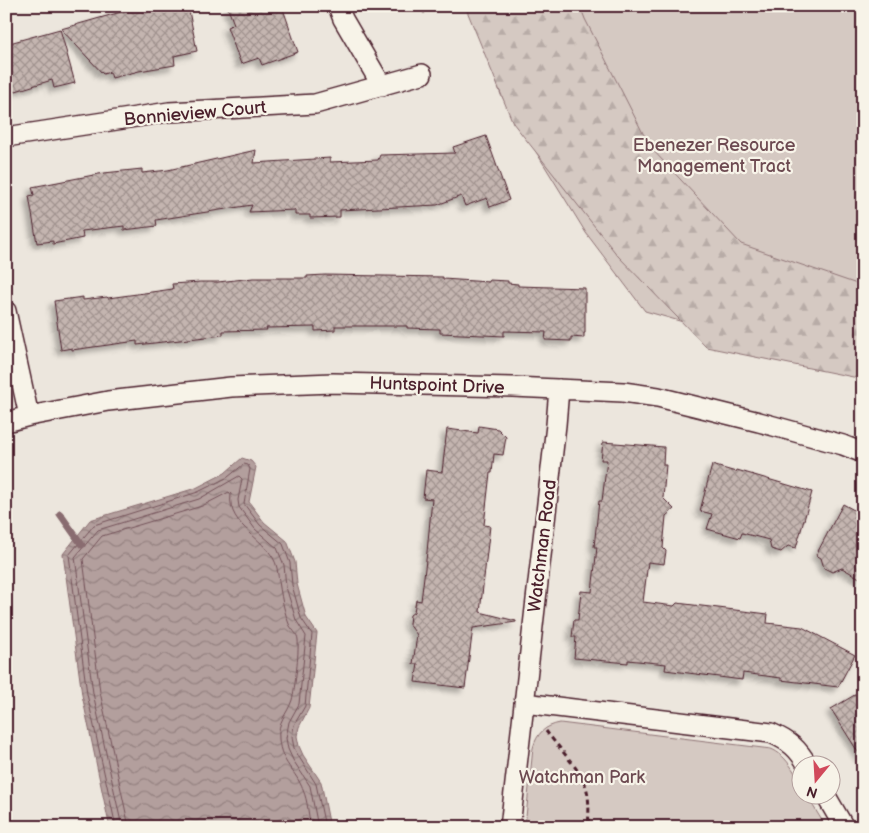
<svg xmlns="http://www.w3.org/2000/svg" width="869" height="833" viewBox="0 0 869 833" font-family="'Balsamiq Sans',sans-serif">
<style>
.green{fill:#d5c9c2;stroke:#907476}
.forest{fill:url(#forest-firs);stroke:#907476}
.water{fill:url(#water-waves);stroke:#896c6f}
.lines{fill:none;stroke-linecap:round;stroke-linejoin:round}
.shore{stroke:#745259;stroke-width:1}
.stream{stroke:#896c6f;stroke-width:7}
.building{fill:url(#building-cross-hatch);stroke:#4a1f2b;filter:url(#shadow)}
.minor-casing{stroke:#4a1f2b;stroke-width:22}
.path{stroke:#4a1f2b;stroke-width:3;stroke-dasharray:5 4;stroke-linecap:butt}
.minor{stroke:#f7f3e8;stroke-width:19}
.labels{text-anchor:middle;stroke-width:4.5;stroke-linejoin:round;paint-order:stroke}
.street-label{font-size:18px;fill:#4a1f2b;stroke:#f7f3e8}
.park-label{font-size:18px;fill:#6d4a51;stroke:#f7f3e8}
</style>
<defs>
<pattern id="forest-firs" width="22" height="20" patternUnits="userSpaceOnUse" patternTransform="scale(1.25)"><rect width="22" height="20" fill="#d5c9c2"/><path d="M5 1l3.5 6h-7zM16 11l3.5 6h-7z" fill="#b8aca7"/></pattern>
<pattern id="water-waves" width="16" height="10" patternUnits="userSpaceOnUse" patternTransform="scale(1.25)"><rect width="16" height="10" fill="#b39f9d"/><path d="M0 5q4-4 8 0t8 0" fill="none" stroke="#948180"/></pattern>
<pattern id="building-cross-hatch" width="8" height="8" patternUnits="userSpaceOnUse" patternTransform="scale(1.25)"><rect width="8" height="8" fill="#c4b5b0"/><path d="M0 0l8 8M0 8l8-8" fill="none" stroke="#a1938f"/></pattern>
<filter id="shadow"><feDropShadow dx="-4.5" dy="4.5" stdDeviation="2.5" flood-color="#0004"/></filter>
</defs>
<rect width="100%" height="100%" fill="#ece6dd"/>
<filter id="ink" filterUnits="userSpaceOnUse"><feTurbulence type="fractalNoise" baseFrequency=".02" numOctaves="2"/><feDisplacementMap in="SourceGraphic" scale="10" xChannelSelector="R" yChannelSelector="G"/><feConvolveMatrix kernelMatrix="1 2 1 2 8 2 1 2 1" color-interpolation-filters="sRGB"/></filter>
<g filter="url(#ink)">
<path class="green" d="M470,6h393v368l-218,-63 -59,-78 -85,-138z
M560,723l211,26c15,5 31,31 31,47h5l19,31h-301l8,-79c4,-15 12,-22 27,-25z"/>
<path class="forest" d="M465,6h115l5,13 65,128 91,97 116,40 6,-1v96l-157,-32 -88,-91 -105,-133z"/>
<path class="water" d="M242,458l9,3 5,6 -7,35 15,20 23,19 8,21 2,22 9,33 11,16 -8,75 -10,19 -2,9 2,10 4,9 18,27 9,45h-216l-5,-3 -27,-129 -19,-141 27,-34 106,-32 29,-15z"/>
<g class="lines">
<path class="shore" d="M116,827l-29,-133 -18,-139 25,-30 104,-33 30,-15 16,-13 4,1 2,4 -6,35 16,21 23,19 7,19 2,22 9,33 11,16 -7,72 -11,19 -2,12 2,11 5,9 17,27 9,43
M122,827l-29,-134 -18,-136 23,-27 101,-31 40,-23 3,3 -4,21 1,7 16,22 22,19 7,17 2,22 10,33 10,16 -7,68 -10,18 -3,16 2,11 5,11 17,26 8,41
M129,827l-29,-135 -17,-133 19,-23 100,-30 27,-14 2,2c-5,34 40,45 46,74 3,19 5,38 12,56 2,5 9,10 9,16 1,13 -3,48 -6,60 -5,15 -15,21 -13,39 2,25 17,31 24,51 5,11 5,25 8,37"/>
<path class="stream" d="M60,514l22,31"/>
</g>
<path class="building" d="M142,6h46l9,45 -23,5 1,9 -36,6 -27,7 -2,-6 -7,2 -42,-45z
M227,6h55l16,46 -36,13 -3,-7 -18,6 -14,-37 7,-3z
M60,29l15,54 -21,5 -2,-8 -46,14v-50z
M486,136l23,64 -19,7 -3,-9 -22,8 -4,-10 -24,9 -97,5v7l-30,1v-3h-15v-5l-46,2 3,-7 -96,15 1,6 -33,4v-4l-42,5 1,7 -30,6v-3l-16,2 -8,-47 5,-1 -2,-8 72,-14 38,-4v4l26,-3 88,-20 -2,13 76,-5v4l48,-2 2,-5 75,-2 -2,-6z
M325,275l118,2v2l46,3v-2l19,1v2l10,1v2l67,2v45h-1v5l-13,-1v4l-26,-1 1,-8 -42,-1v5l-64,-3v-4l-33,-1v-2h-72v4l-20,1v-4l-49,1 1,2 -44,1v4l-86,10v-4l-65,9v-2l-11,2 -7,-49 29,-4v3l24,-3 1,1 65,-9 -1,-5 28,-2h18l35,-4h54v-2z
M479,426l19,3 8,8 -3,18 -9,-1 -2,19h-2l-6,52 6,1 -10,86 36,9v1l-43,6 -8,60 -50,-6 3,-18h-5l4,-29 -8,-11 1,-9 4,-3 2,-12 5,1 6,-49 5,-53 -9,-1 3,-28 16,2 5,-43 31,4z
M603,442l61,5 -1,18h3l-3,33 11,11 -8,7 -3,32 3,3 -2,13 -16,-2 -5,40 31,4 3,-3 91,11 -1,9 35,4 53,28 -17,32 -57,-7v-2l-38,-5 -1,7 -77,-10 1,-6 -38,-4v3l-54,-5 2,-21h-4l2,-17h4l3,-29 11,1 5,-45h-3l5,-46h3l5,-41h-6z
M712,465l24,7 1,-2 75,22 -16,56 -8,-2 -7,6 -10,-3 -2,-9 -27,-7 -2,5 -33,-9 5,-15 -12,-3z
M843,504l20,11v65l-21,-12 -10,4 -8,-4 -3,-10 -5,-3z
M863,690v70l-32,-51z"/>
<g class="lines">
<g class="minor-casing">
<path id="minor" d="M338,6l5,13 39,67
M6,137l163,-25 146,-8 107,-30
M6,311l23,105
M6,422l23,-6 79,-15 123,-14 102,-4 180,4 110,5 35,5 101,25 84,23 20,8
M524,703l247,30c18,8 27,15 37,33
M826,796l18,31
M510,827l46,-402 3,-36"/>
</g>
<path class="path" d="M423,13l6,-7
M546,731c11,15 32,36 39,53 5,13 4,30 3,43"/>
<use href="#minor" class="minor"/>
</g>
</g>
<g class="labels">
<g class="street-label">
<text transform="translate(195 113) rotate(-5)" y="6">Bonnieview Court</text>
<text transform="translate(437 385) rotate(2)" y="6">Huntspoint Drive</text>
<text transform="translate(542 546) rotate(-83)" y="6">Watchman Road</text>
</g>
<g class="park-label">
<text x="714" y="151">Ebenezer Resource<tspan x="714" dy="21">Management Tract</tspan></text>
<text x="582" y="783">Watchman Park</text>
</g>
</g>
<rect width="869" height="833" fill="none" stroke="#f7f3e8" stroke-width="25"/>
<rect x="12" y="12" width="844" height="808" fill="none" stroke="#4a1f2b" stroke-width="2" filter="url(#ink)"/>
<g transform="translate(816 780) rotate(198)"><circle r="24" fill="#f7f3e8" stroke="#b29e9c"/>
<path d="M0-4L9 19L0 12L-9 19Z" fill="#d1495b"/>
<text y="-8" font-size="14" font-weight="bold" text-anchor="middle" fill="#4a1f2b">N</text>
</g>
</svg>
